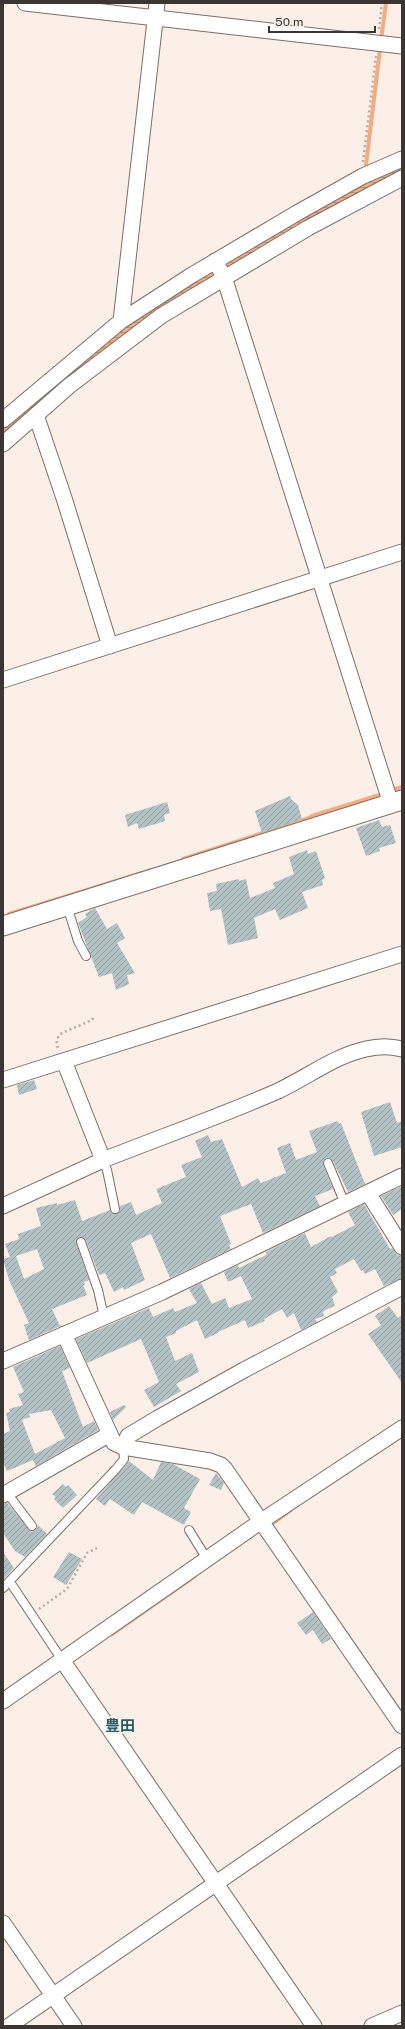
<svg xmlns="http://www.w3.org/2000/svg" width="405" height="2029" viewBox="0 0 405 2029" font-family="'Public Sans','Noto Sans JP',sans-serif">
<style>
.water{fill:url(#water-rules)}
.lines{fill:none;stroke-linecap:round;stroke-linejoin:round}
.stream{stroke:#f4ac7f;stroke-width:4}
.building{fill:url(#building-hatch);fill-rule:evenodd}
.service-casing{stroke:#7a6f69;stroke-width:10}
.minor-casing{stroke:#7a6f69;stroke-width:17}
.tertiary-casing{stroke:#7a6f69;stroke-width:21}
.path{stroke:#b7ada7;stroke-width:2.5;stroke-dasharray:2 3;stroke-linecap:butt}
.service{stroke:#fff;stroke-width:8}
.minor{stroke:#fff;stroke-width:15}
.tertiary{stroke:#fff;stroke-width:19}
.labels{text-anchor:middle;stroke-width:3.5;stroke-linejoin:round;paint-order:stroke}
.neighbourhood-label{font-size:15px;font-weight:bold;fill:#245e65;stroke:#fcefe7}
</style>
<defs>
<pattern id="water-rules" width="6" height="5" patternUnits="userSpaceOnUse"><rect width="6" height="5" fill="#f4ac7f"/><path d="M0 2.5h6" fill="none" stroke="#c78d69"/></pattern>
<pattern id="building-hatch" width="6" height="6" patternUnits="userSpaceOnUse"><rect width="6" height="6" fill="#b3c2c4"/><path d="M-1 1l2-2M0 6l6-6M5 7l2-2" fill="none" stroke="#939ea0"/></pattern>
</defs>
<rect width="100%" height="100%" fill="#fcefe7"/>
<path class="water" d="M402,161v15l-184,102 -215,163v-16l152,-123z"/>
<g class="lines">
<path class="stream" d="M381,40l5,-37
M366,165l14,-116
M392,790l10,-3
M183,859l126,-41 3,-2 71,-22
M9,914l143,-44
M269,1526l22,-16
M112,1634l83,-58"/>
</g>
<path class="building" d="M290,796l1,3 7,6 4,14 -40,14 -7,-22z
M167,802l3,11 -6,2 1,6 -26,8 -2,-6 -9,4 -3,-12z
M379,820l3,7 8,-2 6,18 -17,5 1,3 -14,5 -10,-28z
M307,850l1,4 8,-3 9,27 -3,2 1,5 -21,7 6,16 -28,12 -5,-11 -21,9 4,20 -30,7 -7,-36 -11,2 -3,-18 10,-2 -1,-7 23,-5v2l7,-2 4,19 25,-10 -2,-5 21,-9 -5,-17z
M95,908l12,21 10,-6 8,15 -8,5 18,30 -8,2 2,9 -13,6 -4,-17 -13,4 -21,-54 9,-6 -2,-3z
M34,1080l3,9 -18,6 -2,-10z
M390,1102l7,21 5,-2v26l-28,9 -13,-44z
M338,1121l1,3 2,-1 24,61 -17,8 -15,-31 -4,-3h-3l-3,7 10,24 -18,7 5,10 -57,27 -12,-29 -31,12 11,28 -2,1 2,4 -61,29 -19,-44 -20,9 14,37 -21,10 -1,-3 -9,5 -9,-19 -6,2 -13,-35 -4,-3h-3l-3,6 13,37 -5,2 1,3h-2l4,10 -35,14 8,17 -31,14 -5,-15 5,-2 -20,-43 -6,-21 7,-2 -5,-13 14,-5 -1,-5 23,-8 -5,-18 21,-5v2l18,-5 7,21 28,-11 3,4h3l4,-3v-5l11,-4 5,13 26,-12 -6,-14 30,-12 -5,-12 21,-8 -7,-16 13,-6 3,7 11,-3 20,48 16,-9 3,5 25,-10 -9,-25 13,-5 6,17 21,-8 -8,-21zM37,1249l7,20 -20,10 -8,-23z
M402,1186v23l-9,6 -12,-19z
M364,1204l26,45 2,-1 5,7 5,1v22l-18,8 -9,-17 -10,5 -2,-4 -2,1 -7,-12 -19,10 2,4 -7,4 8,15 -6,5 3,9 -10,4 -2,2 1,4 -9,3 2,3 -16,8 -7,-17 -7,5 -5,-9 -18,10 1,2 -17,7 -3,-8 -27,12v1l-13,6 -8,-19 -21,11v2l-10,4 9,24 17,-8 7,19 -23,12 5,7 -27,16 -10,-17 15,-8 -18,-43 -54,24 -11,-24 73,-31 4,9 20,-9 2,4 22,-9 -8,-14 12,-6 11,21 13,-6 4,10 23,-9 -11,-23 -13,6 -4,-10 14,-7 1,3 27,-13v-3l39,-19 6,14 20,-11 1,1 23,-12 -7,-13z
M389,1306l9,12 4,-3v68l-34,-49 13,-9 -6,-9z
M60,1346l10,22 -8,3 21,56 11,-6 4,9 -62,36 -3,-6 -26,11 -4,-9v-28l7,-3 -4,-18 4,-1 -1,-3 14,-4 -5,-11 6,-2 -11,-25zM51,1410l14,28 -30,16 -13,-34 8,-3 -1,-3z
M124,1405l2,2 -13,13 -3,-8z
M129,1461l24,19 8,-18 12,2 27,15 -16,29 7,4 -7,13 -42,-23 -8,13 -24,-16 -5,7 -9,-7z
M216,1473l8,10 -3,7 -12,-5z
M63,1484l3,3 2,-2 9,10 -14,13 -9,-9 2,-2 -4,-3z
M7,1503l24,29 5,-2 2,-5 9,9 -22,23 -10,-6 -12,-18v-29z
M3,1552l11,16 -11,12z
M69,1552l13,7 -16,26 -13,-8z
M313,1612l18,27 -9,5 -9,-14 -7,5 -9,-12z"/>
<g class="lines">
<g class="service-casing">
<path id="service" d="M67,906l11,35 8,15
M103,1160l4,10 8,39
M328,1163l17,41
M81,1242l17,48 6,27
M7,1493l25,33
M189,1530l18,29
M10,1582l52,78
M3,1588l113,-119 8,-10 -1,-12"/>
</g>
<g class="minor-casing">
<path id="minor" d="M25,3l377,43
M215,261l9,16 167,527
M121,321l36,-318
M36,415l28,83 46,148
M3,420l118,-99 71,-46 105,-62 66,-37 39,-17
M3,444l66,-58 92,-70 147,-88 94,-50
M3,680l399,-128
M3,1080l399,-126
M103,1160c58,-23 118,-44 175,-69 30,-14 56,-35 88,-42 12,-3 25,-3 36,0
M368,1193l34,54
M3,1206l100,-46 -39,-99
M64,1334l50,109 9,4 87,14 11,4 4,4 177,257
M3,1361l159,-69 240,-116
M123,1447l5,-11 30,-18 86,-48 158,-83
M3,1495l105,-60
M62,1660l252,366
M3,1701l257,-179 142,-94
M3,1923l71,103
M9,2026l393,-271
M372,2026l30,-13"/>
</g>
<g class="tertiary-casing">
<path id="tertiary" d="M3,926l399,-126"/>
</g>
<path class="path" d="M379,29l3,-26
M363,162l13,-106
M58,1048c-2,-6 -2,-10 4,-15l30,-13 2,-4
M39,1609l28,-20 20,-36 10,-5"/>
<use href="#service" class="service"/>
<use href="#minor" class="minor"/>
<use href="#tertiary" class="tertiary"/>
</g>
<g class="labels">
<g class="neighbourhood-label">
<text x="120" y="1731">豊田</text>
</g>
</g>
<rect width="405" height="2029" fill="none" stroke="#3b3633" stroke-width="8"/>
<path d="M269 26v6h106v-6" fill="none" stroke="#3b3633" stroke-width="2"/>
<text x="275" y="26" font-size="12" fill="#3b3633" stroke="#fcefe7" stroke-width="3" paint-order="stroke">50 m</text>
</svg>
